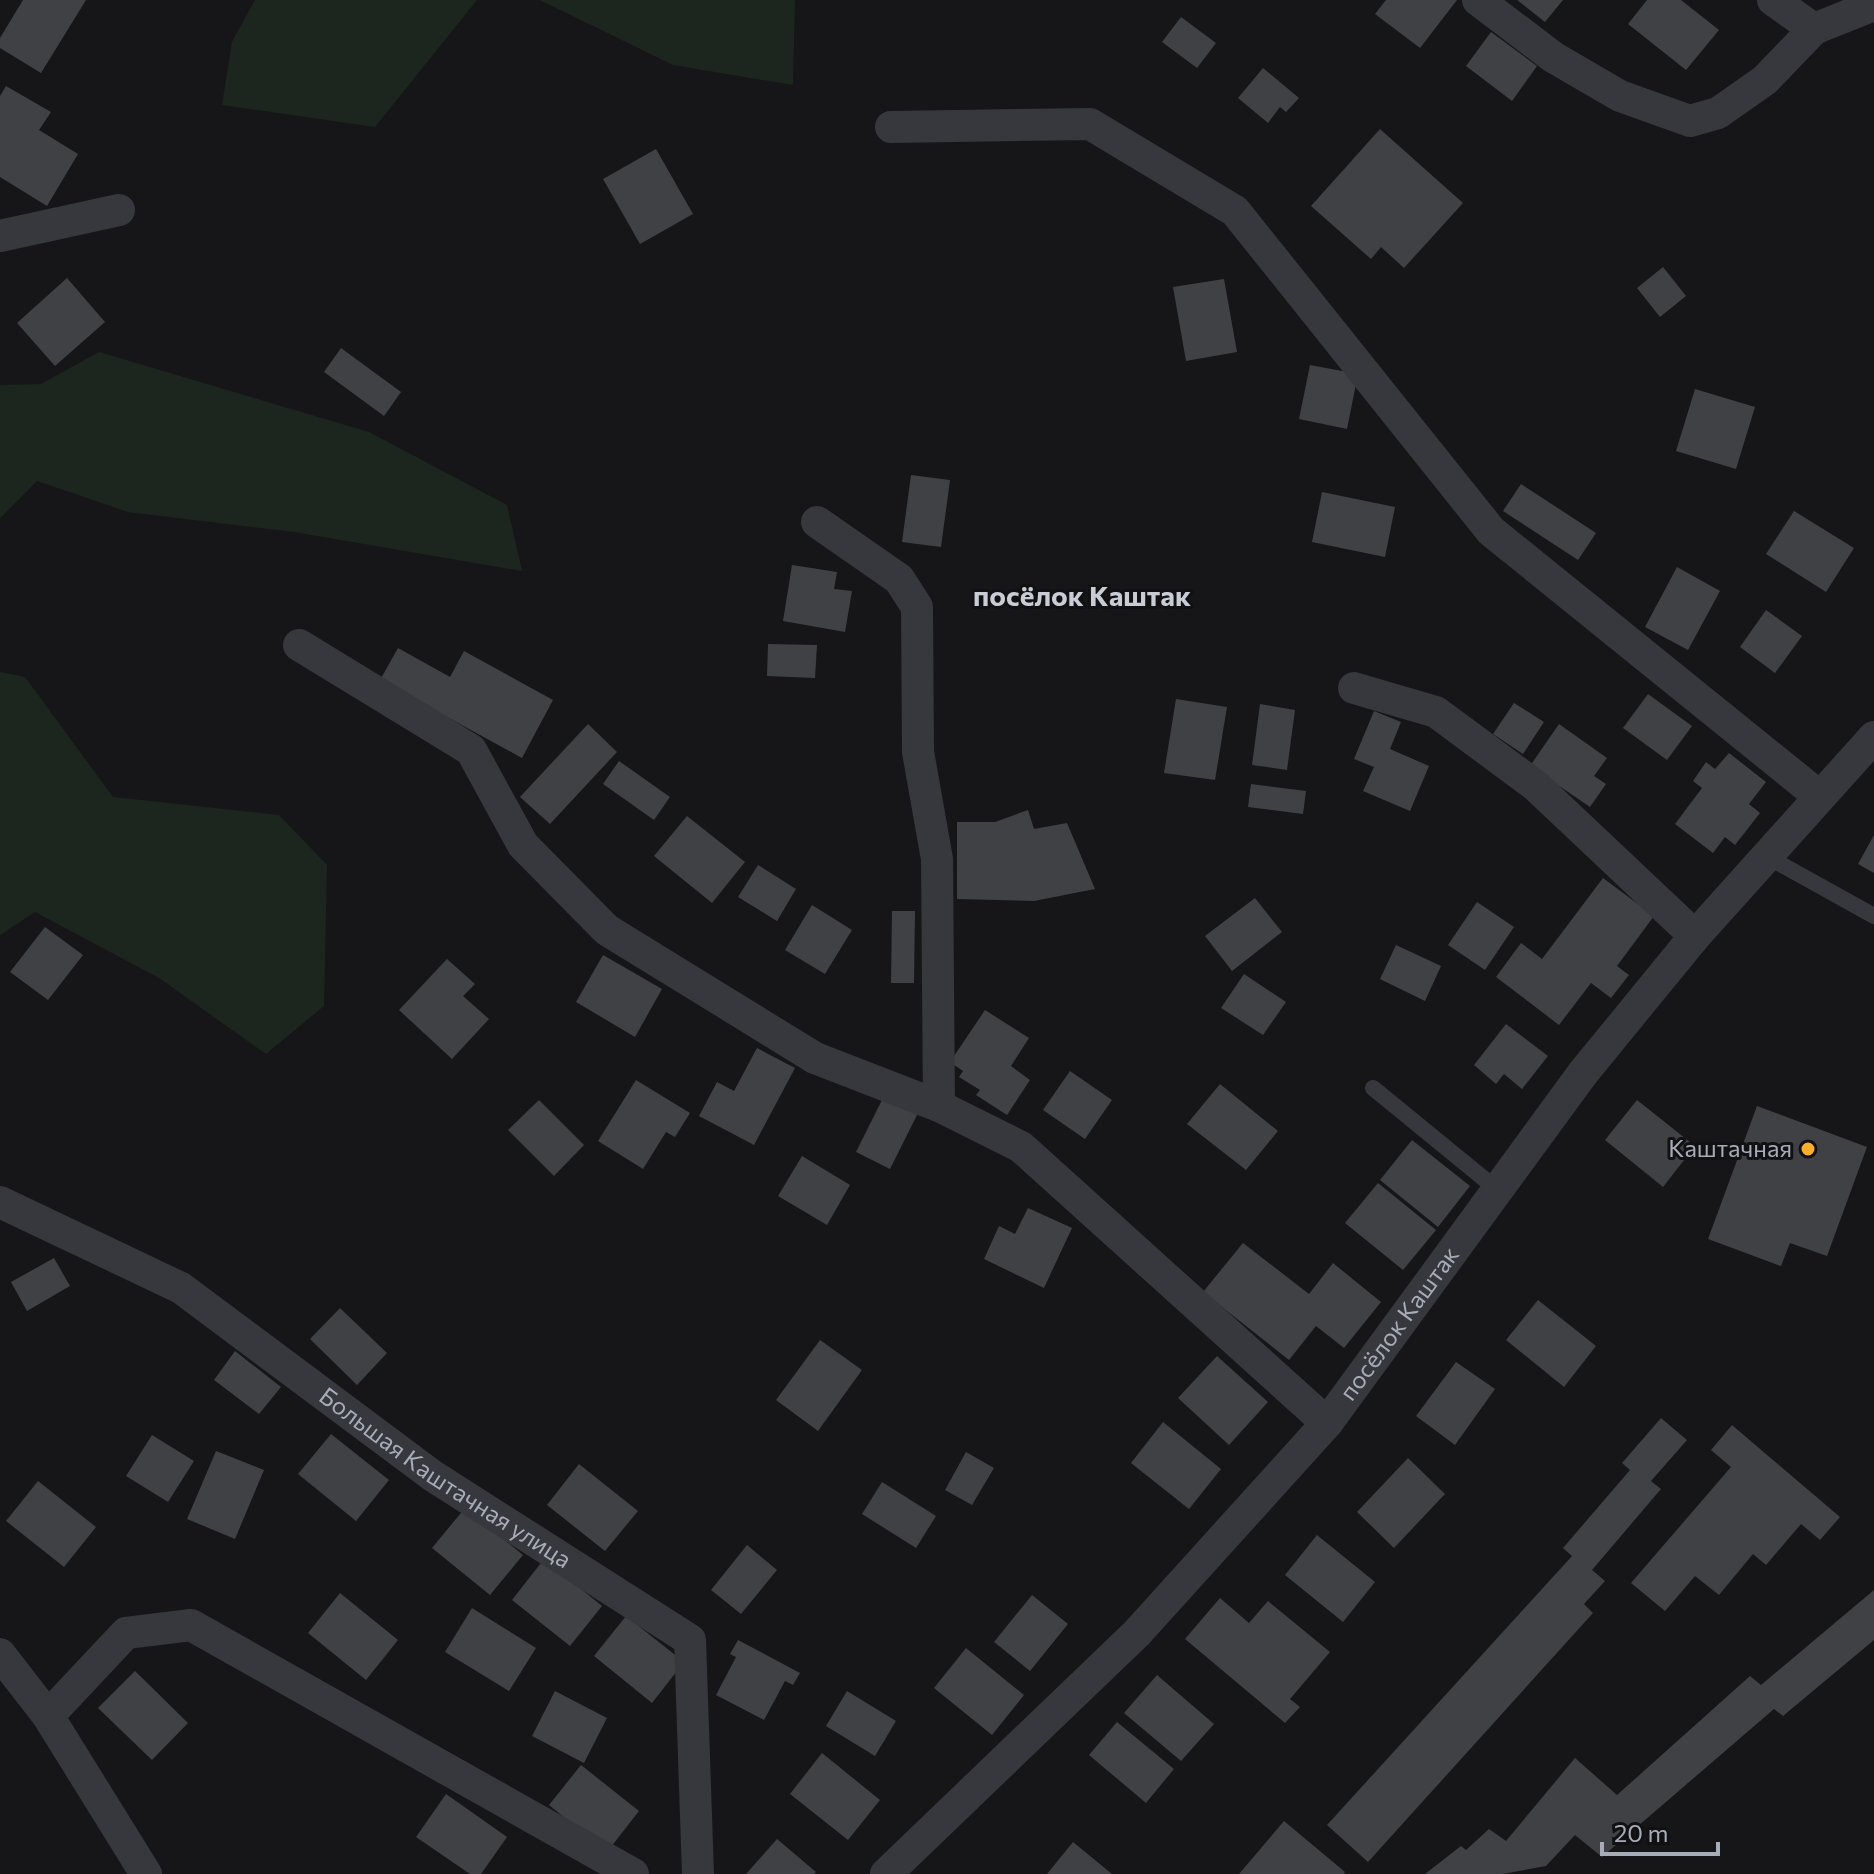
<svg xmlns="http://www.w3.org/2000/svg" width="1874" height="1874" viewBox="0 0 1874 1874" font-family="Commissioner,sans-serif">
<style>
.green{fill:#1d261e}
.building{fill:#404145}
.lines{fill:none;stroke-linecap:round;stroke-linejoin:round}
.lane{stroke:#36383d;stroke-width:16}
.street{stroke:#36383d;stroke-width:32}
.poi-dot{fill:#faae2b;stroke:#111113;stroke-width:3}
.labels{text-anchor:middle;stroke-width:6;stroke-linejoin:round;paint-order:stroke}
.poi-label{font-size:24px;fill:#a7adb8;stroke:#111113;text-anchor:end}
.street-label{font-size:24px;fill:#a7adb8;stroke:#111113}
.quarter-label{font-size:28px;font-weight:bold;fill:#c8ccd4;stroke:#111113}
</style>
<rect width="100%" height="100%" fill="#161618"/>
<path class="green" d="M255,0h222l-102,127 -153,-22 10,-63z
M540,0h255l-2,85 -120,-20z
M99,352l270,80 138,73 15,66 -228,-39 -166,-20 -91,-31 -37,37v-133l41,-1z
M0,672l25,5 88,120 166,18 48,50 -3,141 -58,48 -107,-76 -124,-66 -35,23z"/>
<path class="building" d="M23,0h63l-45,73 -41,-25v-10z
M1386,0h71l-37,48 -45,-34z
M1517,0h46l-18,22z
M1647,0h34l38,30 -33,40 -58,-46z
M1181,17l35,26 -19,25 -35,-26z
M1491,32l46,34 -25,35 -46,-35z
M1263,68l36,30 -13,14 -6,-5 -12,16 -30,-25z
M6,86l45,26 -12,18 39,24 -31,52 -47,-29v-81z
M1380,129l83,74 -59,65 -23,-21 -10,12 -60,-53z
M656,149l37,65 -53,30 -37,-65z
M1663,267l23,29 -26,21 -23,-29z
M67,278l38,44 -50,44 -38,-43z
M1224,279l13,73 -51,9 -13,-74z
M341,348l60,44 -17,24 -60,-44z
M1310,365l48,9 -11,55 -48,-10z
M1695,389l60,18 -19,62 -60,-18z
M911,475l39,5 -9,67 -39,-5z
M1521,484l75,49 -18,27 -75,-49z
M1322,492l73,15 -10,50 -73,-15z
M1794,511l60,37 -28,44 -60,-38z
M792,565l45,7 -3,17 18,2 -7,41 -62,-11z
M1677,567l43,24 -32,59 -43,-23z
M1766,610l36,26 -27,37 -35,-26z
M768,644l49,1 -2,33 -48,-2z
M398,648l52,29 14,-26 89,49 -31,58 -142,-78z
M1648,694l44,32 -25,34 -44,-32z
M1176,699l51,8 -12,73 -51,-7z
M1514,703l30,19 -21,32 -30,-20z
M1260,704l35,6 -8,60 -35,-5z
M1374,711l27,11 -11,27 39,17 -19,45 -47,-20 11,-24 -20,-8z
M588,724l29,28 -67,72 -30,-27z
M1559,724l48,34 -13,18 12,8 -16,23 -60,-41z
M1729,753l37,29 -17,22 11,9 -25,32 -10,-8 -12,16 -38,-29 27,-36 -9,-7 13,-19 9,7z
M619,761l51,36 -16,23 -51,-36z
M1251,784l55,7 -3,23 -55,-7z
M1028,810l6,19 33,-6 28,66 -61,12 -77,-2v-77h38z
M687,816l58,46 -33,41 -58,-47z
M1874,835v38l-16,-9z
M758,865l38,24 -19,32 -39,-24z
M1603,878l51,38 -37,50 12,9 -18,23 -20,-15 -32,42 -63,-48 25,-34 21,16z
M1255,898l27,34 -50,39 -27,-35z
M1477,902l37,25 -29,43 -37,-25z
M812,905l40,25 -27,44 -40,-24z
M892,911h23l-1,72h-23z
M45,927l38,28 -35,45 -38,-28z
M1396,945l45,21 -16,35 -45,-22z
M603,955l59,34 -27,48 -59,-35z
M447,959l28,25 -12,12 26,23 -37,40 -53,-49z
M1244,974l42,28 -23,33 -42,-27z
M985,1010l44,28 -18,28 19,14 -23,35 -31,-20 4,-5 -21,-13 4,-6 -13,-9z
M1506,1024l42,32 -26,33 -18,-15 -8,10 -22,-19z
M757,1048l38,20 -41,77 -55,-29 18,-34 17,9z
M1070,1071l42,29 -27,39 -42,-29z
M636,1080l54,33 -15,24 -9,-5 -23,37 -45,-28z
M1220,1084l58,47 -32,39 -59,-46z
M884,1096l34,17 -28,56 -34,-17z
M539,1100l45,45 -30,31 -46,-46z
M1637,1100l58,46 -32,41 -58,-47z
M1757,1106l110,41 -40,109 -37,-13 -9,23 -73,-27z
M1412,1140l58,46 -32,41 -58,-47z
M802,1156l48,29 -23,40 -49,-29z
M1378,1183l58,47 -33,40 -58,-47z
M1028,1208l44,20 -28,60 -60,-29 15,-33 16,8z
M1243,1243l66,51 24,-31 48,39 -37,46 -28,-22 -27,34 -86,-68z
M54,1258l16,28 -43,25 -16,-29z
M1538,1300l58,46 -32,41 -58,-47z
M340,1308l47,45 -30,32 -47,-46z
M820,1340l42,30 -44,61 -42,-31z
M235,1351l46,36 -22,27 -45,-34z
M1217,1356l51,46 -39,43 -51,-47z
M1456,1362l39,27 -40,56 -39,-29z
M1661,1418l26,22 -36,41 10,8 -69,81 13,11 -21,23 9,9 -225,249 -41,-37 245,-269 -9,-8 67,-78 -8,-7z
M1163,1422l58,47 -32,40 -58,-46z
M1732,1425l108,92 -20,23 -19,-16 -35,41 -13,-11 -34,41 -24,-19 -30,35 -34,-28 100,-116 -20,-17z
M331,1434l58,46 -33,41 -58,-47z
M152,1435l42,26 -26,41 -42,-26z
M216,1451l48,19 -29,69 -48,-20z
M966,1452l28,16 -22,37 -27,-15z
M1408,1458l37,36 -51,54 -37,-36z
M579,1464l59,47 -33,40 -58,-46z
M38,1481l58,46 -32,40 -58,-46z
M882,1482l54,34 -20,32 -54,-34z
M465,1508l58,47 -33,40 -58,-47z
M1317,1535l58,47 -32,40 -58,-47z
M747,1545l30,25 -36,44 -30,-24z
M544,1559l58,47 -32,40 -58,-46z
M1874,1590v50l-91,76 -9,-7 -172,148 -27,-22 -29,31 -43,8h-78l36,-28 5,4 23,-21 17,12 69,-83 42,37 133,-119 11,9z
M340,1593l58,47 -32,40 -58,-47z
M1032,1595l36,29 -38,47 -36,-29z
M1220,1598l29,25 19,-22 62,51 -40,47 10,8 -15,16 -100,-84z
M472,1608l64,40 -27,43 -64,-39z
M626,1616l58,46 -32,41 -58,-47z
M738,1640l62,33 -7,12 -8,-4 -21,39 -48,-25 20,-38 -6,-3z
M966,1648l58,47 -32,40 -58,-47z
M135,1671l53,52 -36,37 -54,-52z
M1157,1675l57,49 -33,37 -57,-48z
M555,1691l52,27 -23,45 -52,-27z
M847,1691l49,30 -21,35 -49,-30z
M1117,1722l57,47 -28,34 -57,-48z
M822,1753l58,47 -32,40 -58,-46z
M581,1765l58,46 -32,41 -58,-47z
M446,1794l61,43 -26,37h-11l-54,-37z
M1284,1821l61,51 -1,2h-105z
M777,1839l39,33 -2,2h-68z
M1073,1842l39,32h-65z"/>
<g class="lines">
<path class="lane" d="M1766,856l108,60
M1373,1088l126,103"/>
<g class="street">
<path d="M1478,0l75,57 67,39 70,25 28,-8 47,-33 49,-51 60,-24"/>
<path d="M1773,0l41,29"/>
<path d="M891,127l199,-3 145,87 256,320 328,265"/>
<path d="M0,236l119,-26"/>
<path d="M817,522l82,57 18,28 1,145 19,107 2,247"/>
<path d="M299,645l172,105 52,95 84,85 208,128 124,48 82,41 306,276"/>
<path d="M1354,688l82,24 100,74 159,150"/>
<path id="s1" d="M0,1202l181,86 252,188 257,164 8,234"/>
<path d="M0,1654l48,62 98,158"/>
<path d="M48,1716l78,-83 65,-8 442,249"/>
<path id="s2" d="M886,1874l251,-241 190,-210 256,-350 112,-137 179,-199"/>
</g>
</g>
<circle class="poi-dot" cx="1808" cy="1149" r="8"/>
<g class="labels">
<g class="poi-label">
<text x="1792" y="1157">Каштачная</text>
</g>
<g class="street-label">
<text dy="8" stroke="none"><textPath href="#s2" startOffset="754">посёлок Каштак</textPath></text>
<text dy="8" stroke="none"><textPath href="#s1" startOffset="526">Большая Каштачная улица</textPath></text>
</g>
<g class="quarter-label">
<text x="1082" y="606">посёлок Каштак</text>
</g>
</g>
<path d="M1602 1842v12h116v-12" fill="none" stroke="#a7adb8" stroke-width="4"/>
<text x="1614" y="1842" font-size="24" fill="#a7adb8" stroke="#111113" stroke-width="6" paint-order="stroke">20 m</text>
</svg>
